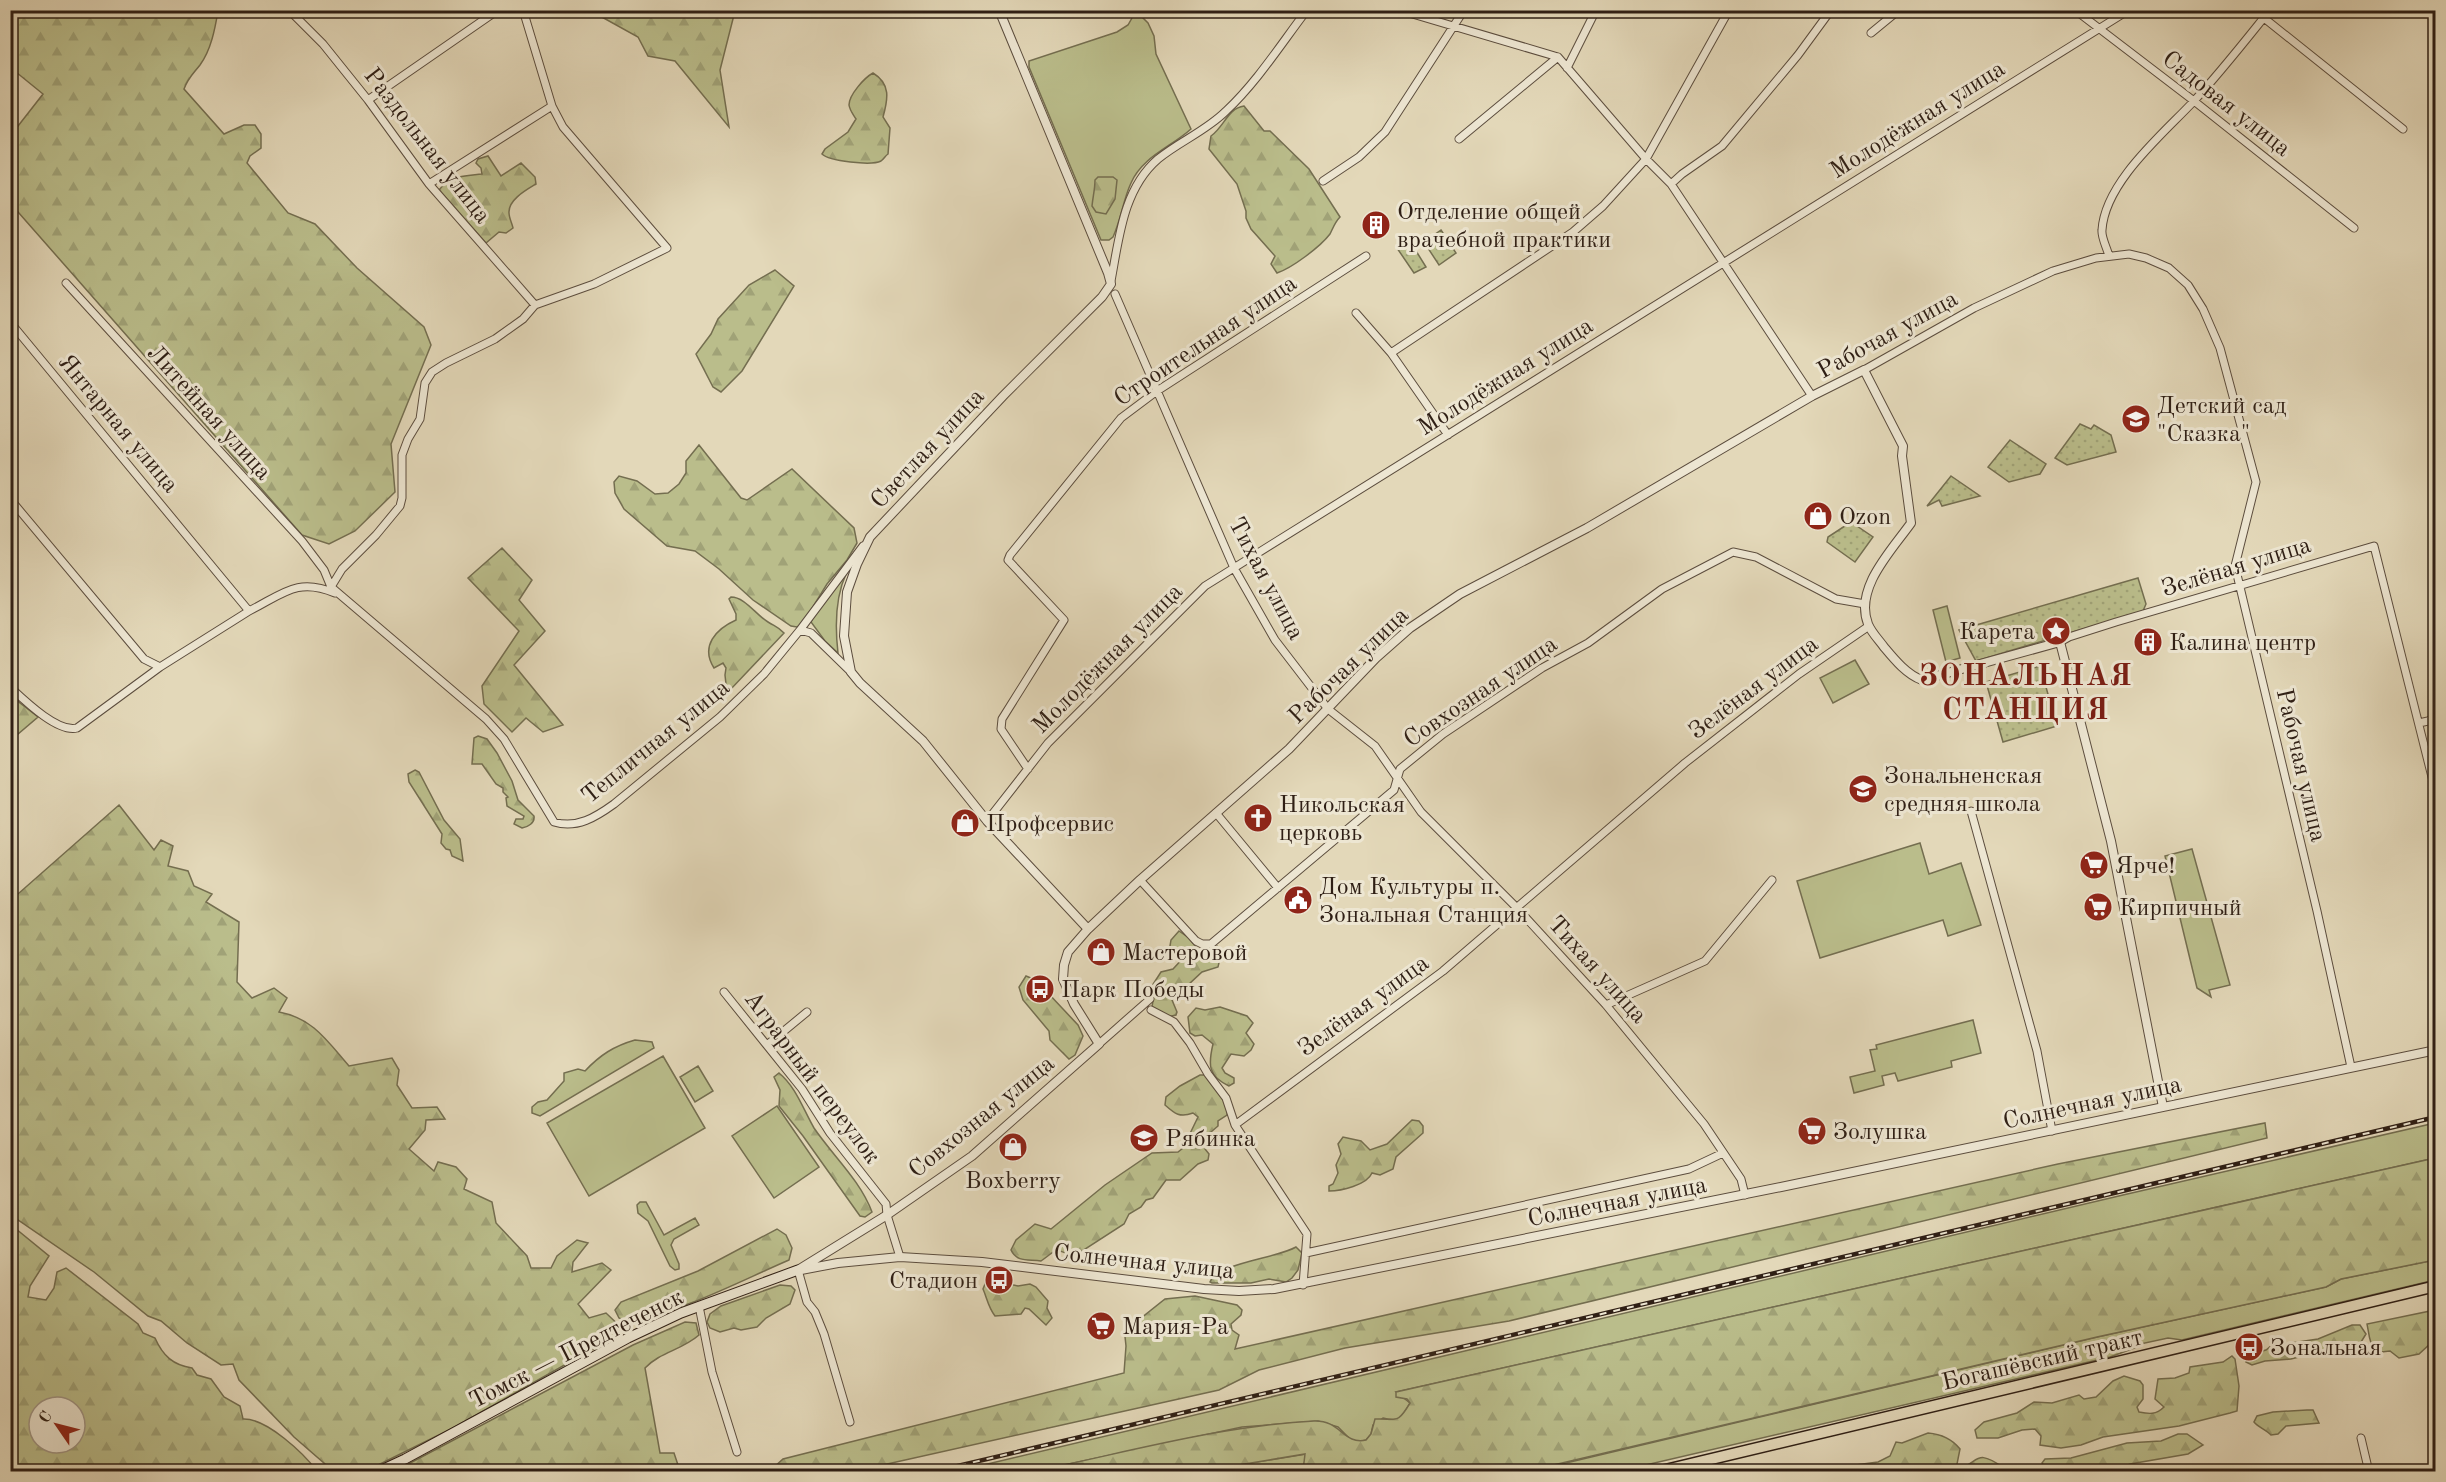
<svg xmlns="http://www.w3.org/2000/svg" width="2446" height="1482" viewBox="0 0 2446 1482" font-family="'Old Standard TT',serif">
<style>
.grass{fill:#babd8b;stroke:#746e50;stroke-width:1.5}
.forest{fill:url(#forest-firs);stroke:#746e50;stroke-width:1.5;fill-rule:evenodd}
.park{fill:url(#park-dots);stroke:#746e50;stroke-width:1.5}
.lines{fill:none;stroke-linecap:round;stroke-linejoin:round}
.minor-casing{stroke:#5c4d3e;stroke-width:9}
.tertiary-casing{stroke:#5c4d3e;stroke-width:10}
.secondary-casing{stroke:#2f1f15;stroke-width:11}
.primary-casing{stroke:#2f1f15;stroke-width:13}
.minor{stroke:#ede6d2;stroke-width:7}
.tertiary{stroke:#ede6d2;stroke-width:8}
.secondary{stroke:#ede6d2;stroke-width:9}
.primary{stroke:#e3d8b9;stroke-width:10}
.rail-casing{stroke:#2f1f15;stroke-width:4.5}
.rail{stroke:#ede6d2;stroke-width:2;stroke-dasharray:7;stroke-linecap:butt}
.labels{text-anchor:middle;stroke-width:6;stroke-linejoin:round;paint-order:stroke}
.street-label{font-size:24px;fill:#2f1f15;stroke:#ede6d2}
.poi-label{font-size:24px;fill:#2f1f15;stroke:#ede6d2;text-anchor:start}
.district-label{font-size:30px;font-weight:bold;letter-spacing:1.5px;fill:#7a1f14;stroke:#ede6d2}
</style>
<defs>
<pattern id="forest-firs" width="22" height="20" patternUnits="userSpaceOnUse" patternTransform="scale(1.5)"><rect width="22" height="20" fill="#babd8b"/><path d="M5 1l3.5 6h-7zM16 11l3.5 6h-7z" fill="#a0a277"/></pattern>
<pattern id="park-dots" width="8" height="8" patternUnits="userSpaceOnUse" patternTransform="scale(1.5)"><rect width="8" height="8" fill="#babd8b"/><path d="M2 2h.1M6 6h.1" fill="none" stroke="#a0a277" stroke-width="1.8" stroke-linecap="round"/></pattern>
</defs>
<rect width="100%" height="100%" fill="#e3d8b9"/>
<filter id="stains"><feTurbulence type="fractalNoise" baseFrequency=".00333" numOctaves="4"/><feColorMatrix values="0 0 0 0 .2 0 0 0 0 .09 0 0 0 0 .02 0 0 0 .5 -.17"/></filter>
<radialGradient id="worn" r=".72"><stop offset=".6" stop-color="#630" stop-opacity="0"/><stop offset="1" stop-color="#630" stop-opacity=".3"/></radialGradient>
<path class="grass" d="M1136,11l12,12 6,13 2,18 35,75c-20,18 -49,28 -60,54 -8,17 -10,37 -18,54l-4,3h-8l-72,-173v-6l88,-29 11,-7z
M846,574c-11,24 -11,53 -8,79l-13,-12 -14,-19 4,-9z
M1947,606l13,52 -14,4 -13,-52z
M1855,660l14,24 -36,19 -13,-25z
M1920,843l9,31 32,-11 20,62 -33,11 -5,-16 -123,38 -23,-77z
M2192,849l38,136 -21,5 2,7 -14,-9 -32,-132z
M1973,1020l8,33 -30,8 1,6 -54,14 -3,-8 -13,3 2,9 -30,8 -4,-16 25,-6 -5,-21 7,-1 -1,-4z
M635,1040l17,2 2,6 -114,68 -8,-3v-6l6,-5 9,-2 17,-19v-8l14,-4 7,2c15,-16 29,-25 50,-31z
M663,1056l42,72 -116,68 -42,-73z
M698,1066l15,25 -18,11 -15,-25z
M777,1106l42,61 -45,31 -42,-62z
M2435,1123v35l-1039,234 14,11c-8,14 -9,20 -27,15l-10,7 -2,9 -5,6 -8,2 -7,-2 -13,-13 -20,-6 -76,6 -206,44 -82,1 1169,-277z
M640,1202h6l18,33 31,-17 4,7 -25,14 -3,6 8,19v5l-4,1 -5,-4 -22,-45 -10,-8 -1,-8z
M2435,1260v20l-253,60 -14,-2 -28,6v2l-30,11 -490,114 -92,1 569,-135 229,-50 15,-8z
M1306,1454l-3,17 -76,1 6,-6z"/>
<path class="forest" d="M11,10l207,1c-3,18 -7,39 -18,54 -7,9 -12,13 -16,24l40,45 20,-9h11l6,9v14l-11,8 -3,7 41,50 27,11 42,44 67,59 7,18 -40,99 4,48 -40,39 -26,13 -27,-9 -291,-331v-69l32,-41 -32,-26z
M591,11h144l-15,59 9,57 -54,-66 -27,-5 -10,-19z
M873,73c18,11 15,26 10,44l7,11 -2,26c-3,2 -4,5 -7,7 -10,5 -52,0 -59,-7l3,-5 23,-17 8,-13c-3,-5 -6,-8 -7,-14 0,-10 15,-27 24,-32z
M1244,106l20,25h6l39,38 31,48c-5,5 -7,11 -10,17 -10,13 -38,34 -53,39l-6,-9 4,-8 -24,-27 -5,-11v-7l-9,-27 -28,-35 2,-13c13,-9 17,-28 33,-30z
M488,156l13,20 20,-13 14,14 1,7c-10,6 -28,16 -27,29 0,5 3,10 4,15l-7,5 -7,-1 -13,11 -47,-53c12,-15 25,-14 43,-16l-1,-6 -5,-5 2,-4z
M1098,177h15l4,3 -2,19 -9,15 -10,-2 -4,-6c1,-10 3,-17 3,-26z
M775,270l19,16 -52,85 -21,21 -8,-5 -17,-33 15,-20 7,-15 31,-34z
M699,445l42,53 6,2 45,-31 62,59 3,15 -10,17 -20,24 -24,39 -6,4 -6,-1 -38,-26 -34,-31 -24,-18 -28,-5 -43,-37 -9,-16 -1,-11 5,-6 18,5 18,13 13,-1 11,-9 7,-11v-12z
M502,548l30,32 -13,20 26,31 -31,34 49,60 -20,7 -17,-14 -14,14 -28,-28 -2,-18 37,-55 -51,-53z
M731,597c14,0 25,18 37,25 8,5 8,3 16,11l-53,56 -8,4 -1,-3 4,-6 -1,-9 1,-7 -3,-5 -9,5c-14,-22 2,-39 22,-48v-6l-7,-15z
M11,696l27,21 -27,23h-1z
M478,736l9,3 10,14 15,28 6,19 16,16c1,7 -6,11 -12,12l-8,-4 2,-5h7l1,-3 -17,-10 -1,-8 2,-1 -5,-5v-4l-7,-4 -14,-20h-10l2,-26z
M415,770l4,2 25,48 16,19 3,22 -11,-5 -2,-6 -4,-1 -5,-6 1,-9 -33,-52 -1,-8z
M119,805l35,45 7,-10 12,6 -5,20 20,5 6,15 18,8 -6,8 33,20 -2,60 15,16 22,-10 13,10 -8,14c34,6 49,30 70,54l43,-8 7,12 -2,15 15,23 25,-1 8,12 -19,1 -1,10 -16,19 25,22 4,-9 18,5 11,12 -3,10 28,13 4,21 31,33 4,12h20l6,-12 20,-16 11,3 -15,19 -1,10 30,-9 9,7 -33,34 11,14 17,-5 19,18 -172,97 -87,43 -34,-1 -38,-33 -55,-57 -6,-16 -12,1 -34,-22 -26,-22 -13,-5 -54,-44 -83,-57 -1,-314z
M1179,931l10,7 13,17 5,-1 2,-5 8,-3 5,4 -4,17 -16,5 -30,28 5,12 -1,3 -9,2 -15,-10 1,-6 -5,-9 13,-20 12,-3 12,-13 -15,-10 1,-6z
M1026,976l12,5v13l10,-1 30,32 5,11 -8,19 -6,4 -19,-19 -1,-9 -26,-31 -4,-13z
M1220,1007l27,9 6,7 -7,10 8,11 -3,6 -7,6 -13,-2 -9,14 3,5 9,5v5l-5,3c-21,-10 -21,-21 -16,-42l-11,-9 -7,1 -5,-3 -2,-16 8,-9 9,2z
M779,1073c17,14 24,36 35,55 19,28 46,52 58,84l-7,5 -5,-1 -57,-80 -24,-30 1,-16 -6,-13z
M1200,1075h6c9,11 24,25 21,40l-9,6v5l-14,12 1,11 4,5 -1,6 -10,4 -18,16h-14l-13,18 -7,2 -5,7 -12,7 -5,10 -51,33c-19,-10 -15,-8 -32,4 -12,-2 -24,2 -30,-11l5,-10 19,-16 16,5 54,-44 47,-32 26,-1 5,-4 15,-31 -5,-4c-13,5 -18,1 -28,-8l1,-8 14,-11z
M1412,1120l7,1 4,5v7l-27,24 -3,12 -13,6 -8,-2c-5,12 -31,18 -43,18v-5l4,-2 5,-11 -2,-8 5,-11 -3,-10 5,-7 18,4 9,9 17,-6z
M2265,1123l2,15 -758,183 -164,27 -86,22 -40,20 -363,81h-83v-3l10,-9 341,-86 2,-27 -2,-19 6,-6 11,-3 24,-19 30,-3 42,9 5,5 -1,5 -10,9 1,6 7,5 -4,14 823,-185z
M2435,1158v102l-94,19 -15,8 -229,50 -569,134h-225l2,-17 -72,12 -6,5h-191c92,-19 184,-45 278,-50 27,-1 29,24 52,19l5,-6 4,-15c22,-1 22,6 35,-16l-3,-4 -11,-2v-5z
M10,1224l39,32 -19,30 -2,11 18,3 8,-12 3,-16 9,-4 72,56 5,9 12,5c8,18 18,27 37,30l5,7 14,4 13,18 16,9 3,13c24,-1 61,35 74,52h-306zM39,1407h36v36h-36z
M777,1229l9,6 6,13 -3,12c-51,22 -107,52 -162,62l-8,-4 -4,-8 6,-8 77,-31z
M1296,1247l6,6 -4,17 -6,8 -6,4 -17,-3 -18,4h-39l-2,-1c7,-19 68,-24 86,-35z
M987,1279l31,7 12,-2 6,3 12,14 -1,7 5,10 -6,7 -17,-16 -4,-1 -4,6 -26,2c-7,-9 -8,-18 -12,-27z
M780,1285l11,1 4,4 -5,14 -24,14 -9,9 -16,3 -7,-2 -14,4 -10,-4 -3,-6 3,-8 11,-8z
M2435,1310v33l-5,1 -11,10 -20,4 -9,-7 -9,1 -8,-2c-2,-6 -5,-19 -6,-26z
M685,1322l11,1 3,12c-17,15 -39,17 -54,33l15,85h14l6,18h3h-288l238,-126z
M2352,1325h8l6,9 -5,8v11l-4,2 -27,-6 -39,10 -26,2 -13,4 -6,-3 1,-7 19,-5 5,-4 47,-7z
M2232,1356l3,3 4,27 -2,25 -7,2 -51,13 -76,11 -22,8 -20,3 -21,-3 1,-9 -6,-7 -13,1 -24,8h-21l-2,-8 9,-8 33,-9 17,-11 18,1 27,-8 5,4 12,-2 17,-16 11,-5 16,5 3,4v14l-6,8 2,5c10,2 17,3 25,-5l-9,-8 3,-20 17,-1 14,-5 1,-6 33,-5z
M2307,1410h6l6,13 -33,3 -8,8 -7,1c-5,-5 -13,-8 -17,-13l3,-6 16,-4z
M1928,1433c12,1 24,6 32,16l-4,20c24,-4 17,-23 48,-1l-8,3 -55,1 -3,-5 -7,-2 -8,6h-113l68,-9 12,-6 6,-14 6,1z
M2178,1434h9l16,11 -15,9 -58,10 -13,7h-70l-5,-8 3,-4 26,-1 56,-15 34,-2z"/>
<path class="park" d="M1441,230l15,23 -17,12 -15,-23z
M1413,246l13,21 -12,6 -17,-25z
M2080,424l11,5 3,-4 17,10 5,17 -49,13 -12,-7z
M2010,440l36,24 -6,10 -31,8 -21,-15z
M1951,476l29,20 -38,10 -3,-6 -12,6z
M1851,522l22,15 -18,25 -28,-20 1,-5z
M2138,578l8,26 -3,7 -167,50 -17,-31z
M2040,666l17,60 -54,16 -17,-60z"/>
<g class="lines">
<g class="minor-casing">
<path id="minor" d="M289,10l34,34 45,56 61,84 106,121
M1399,10l159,47 88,102 25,25 141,212
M2075,10l119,91 160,127
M2426,10l5,4
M2264,18l139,111
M1871,33l28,-23
M1567,68l29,-58
M368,100l130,-90
M1459,139l99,-82
M1323,181l36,-24 26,-25 79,-122
M429,184l123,-78
M1671,184l11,-10 40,-28 76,-91 33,-45
M2109,256c-2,-8 -8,-19 -7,-26 3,-48 61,-96 91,-128 27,-29 52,-61 77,-92
M1111,281c8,-42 12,-92 47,-122 22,-18 48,-28 68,-48 31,-29 55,-67 81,-101
M66,283l236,258 22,29 7,17 155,132 18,20 50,83c23,7 42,-5 60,-18l106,-87 44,-43 36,-44 11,3 40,39
M1115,294l119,274 41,72 53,69 47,37 46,66 95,95 90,98 98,119 37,55 4,16
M1356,313l35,40 57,82
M10,322l239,289c34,-17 48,-34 86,-18
M1391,353l182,-121 30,-26 43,-47 83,-149
M1864,370l110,-62 79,-37 43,-13 33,-4 17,4 23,10 19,17 15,24 17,39 36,134 -21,84 82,345 34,156
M10,499l134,160 16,8
M331,587l11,-18 34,-34 24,-29 2,-8v-43l6,-16 12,-20 5,-36 7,-11 14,-9 49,-24 28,-20 12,-14 59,-21 73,-36 -104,-121 -11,-21 -29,-96
M800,630l63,-84
M2060,642l9,-5 47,-15 258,-76 62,247
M10,687c15,14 48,46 67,41l83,-61 89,-56
M2419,723l9,-2 8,-5
M1028,769l-27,-40 1,-10 62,-99 -56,-60 2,-5 111,-137 36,-27 209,-135
M1971,811l66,240 15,80
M1216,813l62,75
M987,821l61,-78 157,-157 924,-576
M1140,880l56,61 6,3h9l183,-154 6,-21 43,-35 99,-66 46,-25 74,-54 71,-37 23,5 80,42 29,5
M724,992l78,97 28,44 56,71 1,11 13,42
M1606,1005l99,-44 67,-81
M1151,1010l23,12 16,21 18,31 18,24 9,27 72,109 -4,51
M1099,1044l51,-45
M767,1045l40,-33
M1235,1125l208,-154 242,-208 114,-89 70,-48
M1306,1253l383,-84 34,-16
M798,1270l9,32 8,10 9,22 26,88
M699,1306l13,66 25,80
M2361,1438l8,34"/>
</g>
<g class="tertiary-casing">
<path id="tertiary" d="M999,10l109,263 3,11 -9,13 -99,99 -133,141 -13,27 -10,28 -3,44 7,36 9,11 63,58 64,80 101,108
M798,1270l89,-55 85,-59 127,-112 -25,-40 -11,-25 1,-14 4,-13 20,-23 52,-49 149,-131 87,-91 34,-30 50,-34 127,-66 225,-132 52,-26 39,76 -1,10 9,67c-19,27 -57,65 -43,101 3,8 11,16 16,23 10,12 23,28 38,33l138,-38 51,199 52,266
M801,1270l37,-7 62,-6 82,5 222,27 35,2 35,-2 507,-102 655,-137"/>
</g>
<g class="secondary-casing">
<path id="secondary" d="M377,1472l28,-13 223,-121 53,-25 117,-43"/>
</g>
<g class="primary-casing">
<path id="primary" d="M1657,1472l779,-186"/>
</g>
<use href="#minor" class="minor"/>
<use href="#tertiary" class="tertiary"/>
<use href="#secondary" class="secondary"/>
<use href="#primary" class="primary"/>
<g class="rail-casing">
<path id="rail" d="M932,1472l1504,-355"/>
</g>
<use href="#rail" class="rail"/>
</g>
<defs>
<g id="building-disc" transform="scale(1.5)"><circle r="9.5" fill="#8f2418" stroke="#ede6d2"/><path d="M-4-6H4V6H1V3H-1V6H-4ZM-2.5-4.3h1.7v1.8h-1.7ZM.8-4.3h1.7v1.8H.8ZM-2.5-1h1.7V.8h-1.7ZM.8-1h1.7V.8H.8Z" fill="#fff"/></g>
<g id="school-disc" transform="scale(1.5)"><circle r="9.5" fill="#8f2418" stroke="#ede6d2"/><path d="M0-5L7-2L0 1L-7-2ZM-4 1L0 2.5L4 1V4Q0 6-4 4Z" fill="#fff"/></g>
<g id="shop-disc" transform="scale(1.5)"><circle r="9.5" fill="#8f2418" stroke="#ede6d2"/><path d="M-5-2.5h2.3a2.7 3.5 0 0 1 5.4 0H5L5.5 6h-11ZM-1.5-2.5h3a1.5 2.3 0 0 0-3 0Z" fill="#fff"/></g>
<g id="sight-disc" transform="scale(1.5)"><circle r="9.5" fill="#8f2418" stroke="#ede6d2"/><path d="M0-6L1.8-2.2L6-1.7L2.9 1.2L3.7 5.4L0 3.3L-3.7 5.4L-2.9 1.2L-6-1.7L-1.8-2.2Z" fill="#fff"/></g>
<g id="church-disc" transform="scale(1.5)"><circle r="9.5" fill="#8f2418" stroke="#ede6d2"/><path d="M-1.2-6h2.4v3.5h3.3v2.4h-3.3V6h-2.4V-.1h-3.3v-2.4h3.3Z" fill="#fff"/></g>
<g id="supermarket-disc" transform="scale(1.5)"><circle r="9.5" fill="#8f2418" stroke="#ede6d2"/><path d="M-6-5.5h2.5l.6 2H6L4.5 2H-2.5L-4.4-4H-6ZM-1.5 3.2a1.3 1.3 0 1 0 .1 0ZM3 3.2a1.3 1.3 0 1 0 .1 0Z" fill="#fff"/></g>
<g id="civic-disc" transform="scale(1.5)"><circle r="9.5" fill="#8f2418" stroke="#ede6d2"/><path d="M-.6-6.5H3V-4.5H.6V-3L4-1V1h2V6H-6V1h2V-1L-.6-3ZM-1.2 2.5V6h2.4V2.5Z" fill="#fff"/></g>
<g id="bus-disc" transform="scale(1.5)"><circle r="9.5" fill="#8f2418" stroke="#ede6d2"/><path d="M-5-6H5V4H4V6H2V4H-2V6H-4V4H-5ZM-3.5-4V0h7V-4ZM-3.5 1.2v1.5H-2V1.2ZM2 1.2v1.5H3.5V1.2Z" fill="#fff"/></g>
</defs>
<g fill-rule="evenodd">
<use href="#building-disc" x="1376" y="225"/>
<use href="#school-disc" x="2136" y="419"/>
<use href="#shop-disc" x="1818" y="516"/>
<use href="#sight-disc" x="2056" y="631"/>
<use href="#building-disc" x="2148" y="642"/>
<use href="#school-disc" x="1863" y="789"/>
<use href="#church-disc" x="1258" y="818"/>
<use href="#shop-disc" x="965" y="823"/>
<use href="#supermarket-disc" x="2094" y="865"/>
<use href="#civic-disc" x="1298" y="900"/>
<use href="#supermarket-disc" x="2098" y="907"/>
<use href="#shop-disc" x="1101" y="952"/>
<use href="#bus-disc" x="1040" y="989"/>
<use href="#supermarket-disc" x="1812" y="1131"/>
<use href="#school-disc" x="1144" y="1138"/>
<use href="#shop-disc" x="1013" y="1147"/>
<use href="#bus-disc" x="999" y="1280"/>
<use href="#supermarket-disc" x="1101" y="1326"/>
<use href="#bus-disc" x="2249" y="1347"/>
</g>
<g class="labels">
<g class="street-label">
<text transform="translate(2227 103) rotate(38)" y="8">Садовая улица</text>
<text transform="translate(1917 119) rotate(-32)" y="8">Молодёжная улица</text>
<text transform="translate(428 145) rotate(52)" y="8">Раздольная улица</text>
<text transform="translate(1887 334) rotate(-29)" y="8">Рабочая улица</text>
<text transform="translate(1205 340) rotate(-34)" y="8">Строительная улица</text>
<text transform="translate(1505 376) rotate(-32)" y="8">Молодёжная улица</text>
<text transform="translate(210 412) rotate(48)" y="8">Литейная улица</text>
<text transform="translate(119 423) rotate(50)" y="8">Янтарная улица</text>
<text transform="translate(927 448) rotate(-47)" y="8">Светлая улица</text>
<text transform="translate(2236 566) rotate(-17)" y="8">Зелёная улица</text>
<text transform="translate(1267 578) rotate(62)" y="8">Тихая улица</text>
<text transform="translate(1107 658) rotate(-45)" y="8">Молодёжная улица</text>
<text transform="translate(1348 665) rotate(-44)" y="8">Рабочая улица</text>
<text transform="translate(1753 687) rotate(-37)" y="8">Зелёная улица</text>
<text transform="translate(1480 691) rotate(-34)" y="8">Совхозная улица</text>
<text transform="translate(655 741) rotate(-39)" y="8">Тепличная улица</text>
<text transform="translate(2302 765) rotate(77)" y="8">Рабочая улица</text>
<text transform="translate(1598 969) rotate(48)" y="8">Тихая улица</text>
<text transform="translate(1363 1005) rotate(-36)" y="8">Зелёная улица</text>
<text transform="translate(813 1077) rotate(53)" y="8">Аграрный переулок</text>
<text transform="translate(2092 1102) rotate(-12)" y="8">Солнечная улица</text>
<text transform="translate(981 1116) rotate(-39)" y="8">Совхозная улица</text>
<text transform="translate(1617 1201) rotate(-11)" y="8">Солнечная улица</text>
<text transform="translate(1144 1261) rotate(6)" y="8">Солнечная улица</text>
<text transform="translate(576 1348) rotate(-27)" y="8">Томск — Предтеченск</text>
<text transform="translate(2042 1359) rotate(-13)" y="8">Богашёвский тракт</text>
</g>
<g class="poi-label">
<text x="1397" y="219">Отделение общей<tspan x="1397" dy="28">врачебной практики</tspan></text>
<text x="2157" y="413">Детский сад<tspan x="2157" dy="28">"Сказка"</tspan></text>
<text x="1839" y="524">Ozon</text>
<text x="2035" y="639" text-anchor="end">Карета</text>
<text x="2169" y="650">Калина центр</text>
<text x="1884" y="783">Зональненская<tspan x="1884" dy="28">средняя школа</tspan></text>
<text x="1279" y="812">Никольская<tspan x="1279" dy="28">церковь</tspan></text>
<text x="986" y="831">Профсервис</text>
<text x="2115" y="873">Ярче!</text>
<text x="1319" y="894">Дом Культуры п.<tspan x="1319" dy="28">Зональная Станция</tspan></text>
<text x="2119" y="915">Кирпичный</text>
<text x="1122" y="960">Мастеровой</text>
<text x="1061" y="997">Парк Победы</text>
<text x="1833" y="1139">Золушка</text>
<text x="1165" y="1146">Рябинка</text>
<text x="1013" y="1188" text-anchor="middle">Boxberry</text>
<text x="978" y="1288" text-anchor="end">Стадион</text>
<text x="1122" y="1334">Мария-Ра</text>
<text x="2270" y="1355">Зональная</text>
</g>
<g class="district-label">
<text x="2026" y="685">ЗОНАЛЬНАЯ<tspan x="2026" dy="34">СТАНЦИЯ</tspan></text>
</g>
</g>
<rect width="2446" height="1482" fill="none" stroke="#e3d8b9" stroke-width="36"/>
<rect x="12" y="12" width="2422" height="1458" fill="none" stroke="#2f1f15" stroke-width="3"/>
<rect x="18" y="18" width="2410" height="1446" fill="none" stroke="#2f1f15" stroke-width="1.5"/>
<g transform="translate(57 1425) rotate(305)"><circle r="28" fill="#ede6d2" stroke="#a19686" stroke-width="1.5"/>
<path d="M0-4.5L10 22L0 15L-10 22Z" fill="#8f2418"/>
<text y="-9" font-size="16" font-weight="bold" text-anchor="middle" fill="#2f1f15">С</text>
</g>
<rect width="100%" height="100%" filter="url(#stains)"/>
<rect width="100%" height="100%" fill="url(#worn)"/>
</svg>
